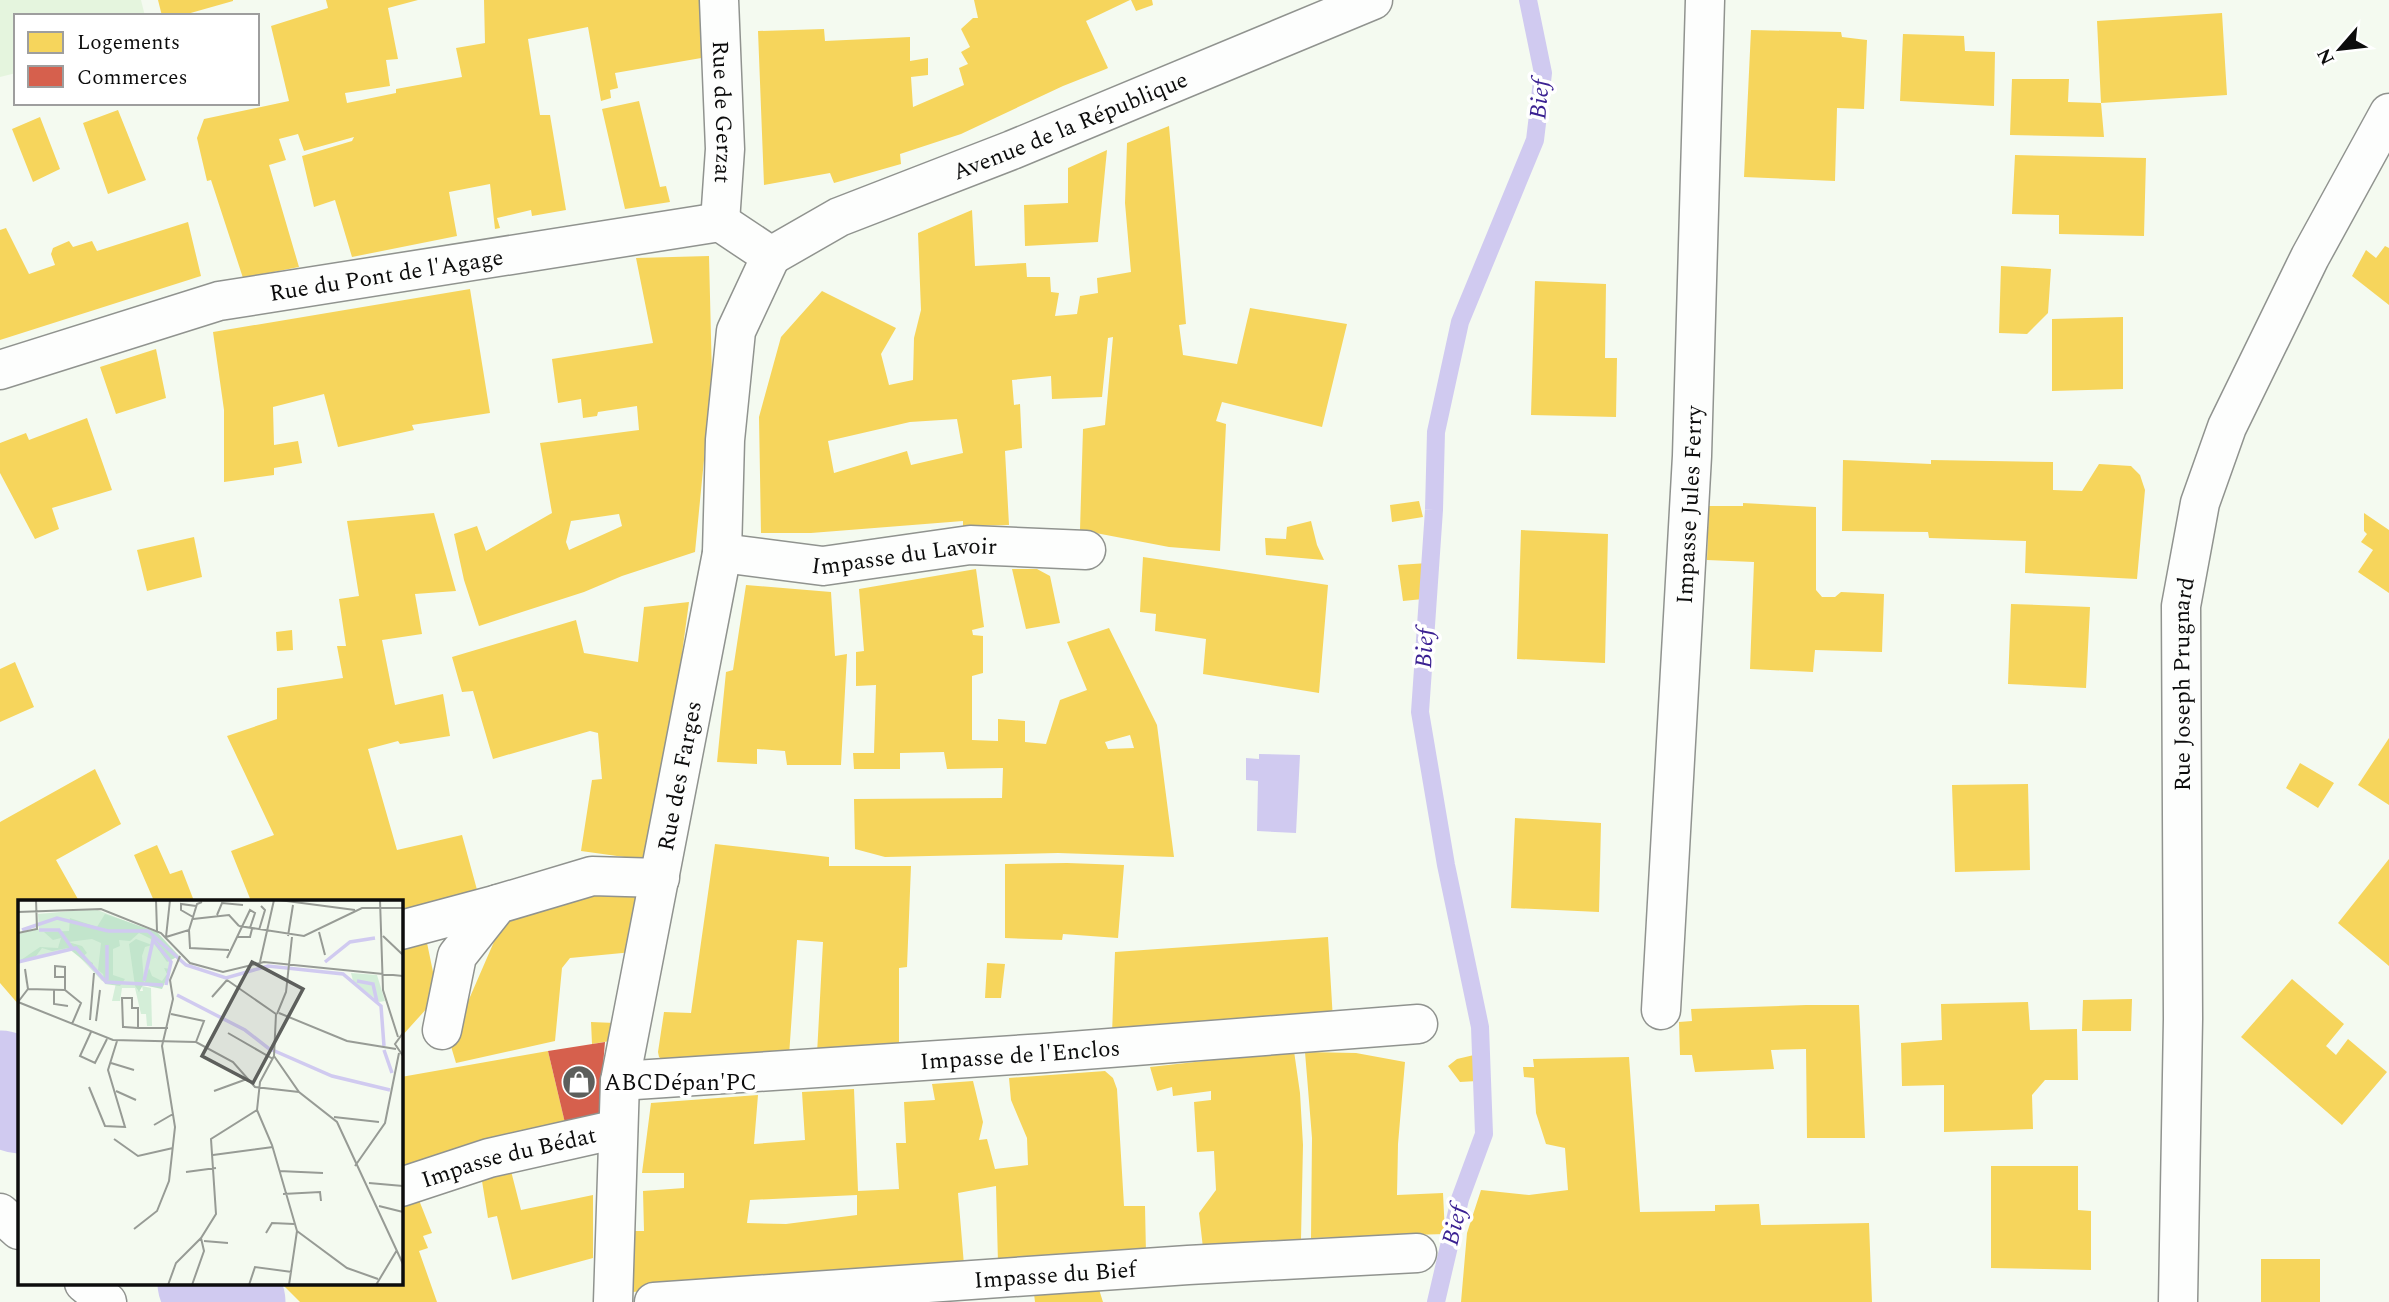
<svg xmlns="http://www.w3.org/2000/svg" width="2389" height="1302" viewBox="0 0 2389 1302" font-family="Spectral,serif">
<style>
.farmland{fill:#e5f5de}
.water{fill:#d0caf0}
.homes{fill:#f6d55c;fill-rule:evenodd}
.shops{fill:#d6604d}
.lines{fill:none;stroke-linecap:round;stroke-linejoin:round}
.stream{stroke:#d0caf0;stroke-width:18}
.river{stroke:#d0caf0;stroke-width:103}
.minor-casing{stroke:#90938f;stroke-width:41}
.minor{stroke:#fdfefd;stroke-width:38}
.labels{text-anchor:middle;stroke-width:7;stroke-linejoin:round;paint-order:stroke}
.street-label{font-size:23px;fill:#0c0c0c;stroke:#fff}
.poi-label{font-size:23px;fill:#0c0c0c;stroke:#fff;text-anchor:start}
.water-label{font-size:24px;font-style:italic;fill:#3b2192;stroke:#fff}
.inset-river{fill:none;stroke:#d0caf0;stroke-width:3.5}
.inset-road{fill:none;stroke:#979b95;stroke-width:2}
.view{fill:#5d5f5c;fill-opacity:0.15;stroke:#5d5f5c;stroke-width:3.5}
.inset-edge{fill:none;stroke:#0c0c0c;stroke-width:3.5}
</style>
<rect width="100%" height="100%" fill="#f4faf0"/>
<path class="farmland" d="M0,0h141l4,16h-129v57l-16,4z"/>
<path class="water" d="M1259,754l41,1 -4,78 -39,-2 1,-50 -12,-1v-22l13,1z"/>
<path class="homes" d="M158,0h75v1l-53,15h-18z
M326,0h92l-30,8 10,51 -12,1 4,26 -45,7 2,10 49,-10v-4l66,-12 -6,-29 29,-5 -1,-43h219l4,57 -92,16 3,15 -8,2 1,8 -10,3 -13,-74 -60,12 12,76h10l16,95 -34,6 -1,-6 -34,8 3,10 -5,1 -5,-45 -41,8 8,44 -105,21 -17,-57 -21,7 -12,-51 50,-15 2,-4 -50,14 -6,-17 -19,5 7,21 -17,5 30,102 -56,11 -32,-98 -4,1 -10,-43 7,-19 85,-18 -18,-75 57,-18z
M974,0h156l-44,21 22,47 -2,1 -43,17 -102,48 -61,20 1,10 -67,19 -4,-10 -66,12 -6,-154 66,-2 1,12 85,-4v24l18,-3v17l-17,2 2,30 51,-22 -5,-17 9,-4 -7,-12 9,-5 -9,-18 12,-11h5z
M1131,0h21l1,5 -17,6z
M2222,13l5,82 -126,8 -4,-82z
M1751,30l90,2 1,5 25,3 -3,69 -27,-1 -2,73 -91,-4z
M1903,34l61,2 1,15 30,1 -1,54 -94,-5z
M2012,79h57l-1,23 33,1 3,34 -94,-2z
M639,101l21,86 6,-1 4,16 -45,7 -23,-100z
M118,110l28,70 -38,14 -25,-71z
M40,117l20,52 -27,13 -21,-53z
M1169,126l17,198 -7,1 4,30 54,9 13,-56 97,16 -25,103 -100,-25 -6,19 10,3 -6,127 -51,-4 -89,-17 3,-101 22,-4 8,-88 -5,1 -6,59 -50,2 -1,-23 -39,4 2,25 6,-1 2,44 -17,3 4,74 -46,1v-5l-152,12h-50l-2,-116 22,-80 41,-46 74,37 -15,26 8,31 24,-5 1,-42 7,-28 -3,-77 54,-23 3,56 51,-3 1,14h23l1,15 8,1 -4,23 22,-2 3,-18 18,-3 -1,-15 34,-6 -6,-69 2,-60zM957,419l6,34 -52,12 -4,-14 -73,22 -6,-32 82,-19z
M1107,150l-9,92 -73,4 -1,-41 44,-2v-35z
M2015,155l131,3 -2,78 -85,-2v-19l-47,-1z
M188,222l13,54 -201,64v-110l6,-2 23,46 26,-9 -4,-11 2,-6 16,-7 4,6 19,-6 5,10z
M2385,246l4,2v57l-37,-29 14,-26 10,8z
M709,256l3,122 -17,174 -73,24 -38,16 -105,34 -15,-46 -10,-46 23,-8 9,25 66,-38 -12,-70 99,-13 -2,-24 -39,6 -1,4 -14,2 -2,-19 -23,4 -6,-44 101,-16 -17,-85zM619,514l3,12 -53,24 -3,-8 5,-21z
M2001,266l50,3 -3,44 -21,21 -28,-1z
M1535,281l71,3 -1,74h12l-1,59 -85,-2z
M470,289l20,124 -78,12 2,5 -76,17 -14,-53 -51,13 1,38 24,-4 4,22 -28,5v7l-50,7v-72l-11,-78z
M2123,317v72l-71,2v-72z
M156,349l10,49 -50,16 -16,-47z
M87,418l25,72 -60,18 7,21 -24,10 -35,-66v-30l26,-10 3,7z
M1843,460l88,4v-4l122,2v28l29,1 17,-27 32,2 9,9 5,15 -8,89 -112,-6 1,-32 -97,-3 -1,-6 -86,-1z
M1419,501l4,16 -31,5 -2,-17z
M1743,503l73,4v83l6,7h13l6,-5 43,2 -2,58 -67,-2 -2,22 -63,-3 4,-107 -47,-2 2,-54h34z
M434,513l22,78 -41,3 7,40 -40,6 13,65 48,-11 7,42 -50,8 -2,-3 -30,8 29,101 65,-15 17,62 -78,19v-15h-150l-20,-50 43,-16 -47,-99 50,-17v-31l66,-10 -6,-32h9l-7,-47 20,-3 -12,-75z
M2364,513l25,17v63l-31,-21 15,-22 -12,-8 6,-8 -3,-3z
M1311,521l6,24 7,15 -58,-5 -1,-17 21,1 1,-12z
M1521,530l87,4 -3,129 -88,-4z
M194,537l8,40 -55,14 -10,-41z
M1143,557l185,28 -9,108 -116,-19 3,-35 -51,-8 1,-17 -16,-2z
M1428,563l5,35 -30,3 -5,-36z
M976,569l8,58 -12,3 1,5 10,1v37l-11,3v64l26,1v-22l27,2v21l21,2 14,-44 27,-10 -20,-48 42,-14 48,97 17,132 -116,-4 -173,4 -30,-8 -1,-50 148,-1 1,-30 -56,1 -3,-17 -44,1v16h-46l-1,-16h21l2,-68 -20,1v-34l8,-1 -5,-62zM1130,735l4,13 -26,1 -3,-7z
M1012,569h25l13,7 10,47 -34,6z
M746,585l85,7 4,64 12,-2 -6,111h-54l-2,-14 -28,-2v15l-40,-2 9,-90 7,-2z
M689,602l-9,66 -34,192 -65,-9 11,-71 10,-1 -4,-46 -8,-2 -97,28 -20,-68 -11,1 -10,-35 124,-37 8,33 54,9 6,-55z
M2011,604l79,3 -4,81 -78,-4z
M292,630l1,20 -16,1 -1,-19z
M15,662l19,45 -34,15v-53z
M2389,738v67l-31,-20z
M2300,763l34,20 -16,25 -32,-20z
M95,769l26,55 -65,36 23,41h-60v104l-19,-22v-161z
M2028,784l2,86 -75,2 -3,-87z
M1515,818l86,5 -2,89 -88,-4z
M715,844l114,13v9h82l-4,101 -8,1v81l-82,5 6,-112 -26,-2 -8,116 -125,5 -5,-4 -1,-5 6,-40 27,1z
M157,845l13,29 12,-4 12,31h-40l-20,-46z
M2389,859v107l-51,-43z
M1067,863l57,2 -6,73 -55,-4 -1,6 -57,-2v-74z
M591,893l53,5 -11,54 -63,6 -8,10 -7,73 -99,22 -6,-20 53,-122z
M1328,937l5,83 -221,14 3,-82z
M426,938l12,58 -37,41v-93z
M987,963l18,1 -4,34h-16z
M2292,979l52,45 -18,22 10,9 12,-16 39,33 -45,53 -101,-88z
M2132,999l-1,32h-49l1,-31z
M2028,1002l2,28 47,-1 1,51h-33l-13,15 1,34 -89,3v-47l-42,1 -1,-43 41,-3 -1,-36z
M1806,1005h53l6,133h-58l-1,-89 -35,1 3,19 -79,3 -3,-17h-12l-1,-33 13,-1 -1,-12z
M591,1022l24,1 -5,18 -18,3z
M548,1051l17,72 -164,51v-97z
M1294,1051l6,42 3,52 -2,94 -98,9 -4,-35 17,-23 -2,-39 -17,1 -3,-50 17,-2v-9l-38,5 -1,-9 -15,4 -7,-24z
M1305,1052l51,1 49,9 -7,82 -1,51 46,-2 2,41 -134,4 1,-100z
M1474,1055l3,26 -17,1 -12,-16 9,-7z
M1629,1057l11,155 75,-1v-6l44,-1 2,21 108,-2 3,79h-411l6,-69 14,-43 48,5 39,-5 -3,-42 -19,-4 -10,-31 -2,-35 -10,-1 -1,-10h11l-1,-8z
M1105,1071l8,7 4,11 7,117h21l1,48 -148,9 -2,-77 -38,7 6,72 -332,27 3,-61h9l-1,-40 41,-3v-15h-42l9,-70 107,-8 -4,49 51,-4 -3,-48 52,-3 4,102 41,-2 -3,-46h10l-2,-41 31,-2 -3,-16 41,-3 10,41 -4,18 8,-1 8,30 33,-4 -1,-27 -16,-38 -2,-22zM857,1195v20l-71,9 -39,-1 3,-23z
M1991,1166h87v44l13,1v59l-100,-2z
M510,1167l11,43 72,-15v63l-81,22 -15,-64 -9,2 -6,-37 5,-8z
M417,1195l15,38 -9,3 5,12 -9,3 18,51h-137l-19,-19h120v-83z
M2261,1259h59v43h-59z
M1096,1280l7,22h-68l-2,-16z"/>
<path class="shops" d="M605,1042l-6,71 -34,10 -17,-72z"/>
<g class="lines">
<path class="stream" d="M1436,1302l24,-103 24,-65 -4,-107 -34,-162 -26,-153 14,-202 2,-78 24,-110 75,-182 8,-67 -15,-73"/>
<path class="river" d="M0,1082l19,20
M209,1283l25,19"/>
<g class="minor-casing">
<g id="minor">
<path id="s1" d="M719,0l6,149 -5,73"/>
<path id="s2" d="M771,256l68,-39 173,-67 361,-150"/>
<path id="s3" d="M0,370l219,-69 501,-79 51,34"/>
<path id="s4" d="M722,553l101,13 147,-21 116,5"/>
<path d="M401,930l97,-26"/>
<path id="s5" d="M1661,1010l31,-554 13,-456"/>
<path d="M442,1030l15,-74 41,-52 94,-28 68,2"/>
<path id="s6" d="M620,1081l425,-28 373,-29"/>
<path id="s7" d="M401,1187l88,-29 129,-29"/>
<path d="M0,1213l19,17"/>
<path d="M84,1283l23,19"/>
<path id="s8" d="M613,1302l7,-221 102,-528 3,-113 11,-109 35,-75"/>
<path id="s9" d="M654,1302l534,-37 229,-12"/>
<path id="s10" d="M2178,1302l5,-283 -2,-413 19,-103 27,-76 83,-170 79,-144"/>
</g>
</g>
<use href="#minor" class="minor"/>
</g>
<defs>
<g id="shop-disc" transform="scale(1.75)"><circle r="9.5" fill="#5d5f5c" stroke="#fff"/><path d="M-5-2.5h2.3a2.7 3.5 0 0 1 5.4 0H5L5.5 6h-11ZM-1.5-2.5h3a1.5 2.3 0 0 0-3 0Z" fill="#fff"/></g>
</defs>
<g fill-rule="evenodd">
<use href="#shop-disc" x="579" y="1082"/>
</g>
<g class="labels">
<g class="street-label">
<text dy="8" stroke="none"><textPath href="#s1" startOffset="112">Rue de Gerzat</textPath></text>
<text dy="8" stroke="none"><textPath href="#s2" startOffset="327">Avenue de la République</textPath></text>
<text dy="8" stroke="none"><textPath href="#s3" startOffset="399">Rue du Pont de l'Agage</textPath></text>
<text dy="8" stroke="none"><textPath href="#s5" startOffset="506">Impasse Jules Ferry</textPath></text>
<text dy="8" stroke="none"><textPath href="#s4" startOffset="184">Impasse du Lavoir</textPath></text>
<text dy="8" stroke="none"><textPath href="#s10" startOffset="618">Rue Joseph Prugnard</textPath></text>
<text dy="8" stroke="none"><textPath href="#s8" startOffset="532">Rue des Farges</textPath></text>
<text dy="8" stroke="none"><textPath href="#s6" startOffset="401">Impasse de l'Enclos</textPath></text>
<text dy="8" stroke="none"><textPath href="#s7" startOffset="112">Impasse du Bédat</textPath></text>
<text dy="8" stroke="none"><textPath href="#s9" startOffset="402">Impasse du Bief</textPath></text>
</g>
<g class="poi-label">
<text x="604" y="1090">ABCDépan'PC</text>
</g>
<g class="water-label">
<text transform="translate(1539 99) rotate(-85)" y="8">Bief</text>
<text transform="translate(1424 648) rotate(-87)" y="8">Bief</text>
<text transform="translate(1454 1225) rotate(-76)" y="8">Bief</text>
</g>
</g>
<g transform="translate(18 900)">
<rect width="385" height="385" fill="#f4faf0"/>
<path d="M77,9l51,20 24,34 -7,23 -29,-3 4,8h5l-1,-5 9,2 1,38h-5l-1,-12h-5l-6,-26h-13l-2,13h-8l4,-18 -14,-2 -30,-32 -54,13v-28l21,-5 -1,-15zM333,73l26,2 8,26 -6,1 -26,-21z" fill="#d4eed8"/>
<path d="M87,14l52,18 22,24 -12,6 -16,-23 -12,-6 -9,8 -11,-1 1,6 -7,3v26l12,4 -5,7 -15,-2 -2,-10 -5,-4 3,-27 -9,-4 -24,3 14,4 5,7 -5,4 11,6v5l-25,-20 -16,3 -10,-3 -6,8 -18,6 22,-15 18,1 3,-10 -8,2 -9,-8 25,-1 1,-13 27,9zM118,39l16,6 -7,2 -3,9 2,27 5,-15 3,8 10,5 5,-7 -3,-6 7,1 -9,20 -19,-4 -4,7 -4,-6 -6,-42z" fill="#c2e5cc"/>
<path class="inset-river" d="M4,30l35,-12 51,13M21,30h20l13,18M90,31h40l38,34 40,13 42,-12 75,8 38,32 3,40M0,62l58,-14 30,34 57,3M307,62l25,-20 25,-4M89,80v-35M126,81l9,-41 18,22 -5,23M339,81l16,3 4,18M159,95l68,35 23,18 64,28 58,14M366,150l8,23"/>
<path class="inset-road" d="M138,0l1,31M152,0l-4,37 23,-7 8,-26 5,-2M261,0l76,10M362,0l3,90 15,47M0,12l83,-3 60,24 29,30 33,9 41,-10 139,14M199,15l5,-12 21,2M175,17l-12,-7v-6l15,2M175,19l36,-4 10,11M221,26l65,10 58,-28h41M171,30l1,18 39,2M241,30l6,-20 -4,-4M301,32l6,23M0,33l19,-4 -1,-29M270,36l5,-31M365,36l20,19M219,37h13l2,-8M209,58l23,-48 5,3 -5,15M242,62l14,-62M47,77h-10v-11l10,1v23M209,80l49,34M9,83l-2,-14 3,20M36,89v15l14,2M194,97l15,-17M0,102l95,38 83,2 37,20 22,25 44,5M0,102l10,-13 37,1 16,13 -9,21M261,113l68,28 49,8M153,114l33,7 -8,21M258,114l-2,42 25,36 38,30 66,142M259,114l9,-22 6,-55M72,120l4,-47M78,121l4,-31M120,128v-20h-6v-10h-10l1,29h1l14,1h30M73,132l-11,24 15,7 12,-24M210,133l45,26M385,133l-8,11 8,12M256,156l-14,26 -3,28 15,35 25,86 -8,54M93,163l23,7M71,187l16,39 20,1 -17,-57 9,-29M98,191l20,9M196,191l33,-12M316,217l45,5M136,225l19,-11M96,239l24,17 35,-8M195,255l60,-8M337,266l30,-43 14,-70M261,271l44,2M168,272l30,-4M351,283l34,3M265,294l37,-2 1,9M361,306l24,6M116,329l23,-18 12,-30 6,-54 -13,-81 11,-47 -3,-19 10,-24M279,331l50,37 31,11M248,333l6,-10 22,1M186,341l24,2M150,385l8,-22 25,-25 15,-24 -5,-75 46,-29M174,385l12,-34 -3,-13M231,385l6,-18 37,5M358,385l21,-35"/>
<path class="view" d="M234,62l51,27 -50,94 -51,-27z"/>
<rect width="385" height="385" class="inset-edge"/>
</g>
<rect x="14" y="14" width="245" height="91" fill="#ffffff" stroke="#9e9e9e" stroke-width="2"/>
<rect x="28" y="32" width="35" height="21" fill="#f6d55c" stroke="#9e9e9e" stroke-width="2"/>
<text x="77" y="49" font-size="21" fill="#0c0c0c">Logements</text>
<rect x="28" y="66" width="35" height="21" fill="#d6604d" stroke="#9e9e9e" stroke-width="2"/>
<text x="77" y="84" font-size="21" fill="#0c0c0c">Commerces</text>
<g transform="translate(2340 49) rotate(242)" stroke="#ffffff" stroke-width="5" paint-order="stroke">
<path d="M0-5L12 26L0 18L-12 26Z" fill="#0c0c0c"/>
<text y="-10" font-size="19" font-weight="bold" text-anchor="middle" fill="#0c0c0c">N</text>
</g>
</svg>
